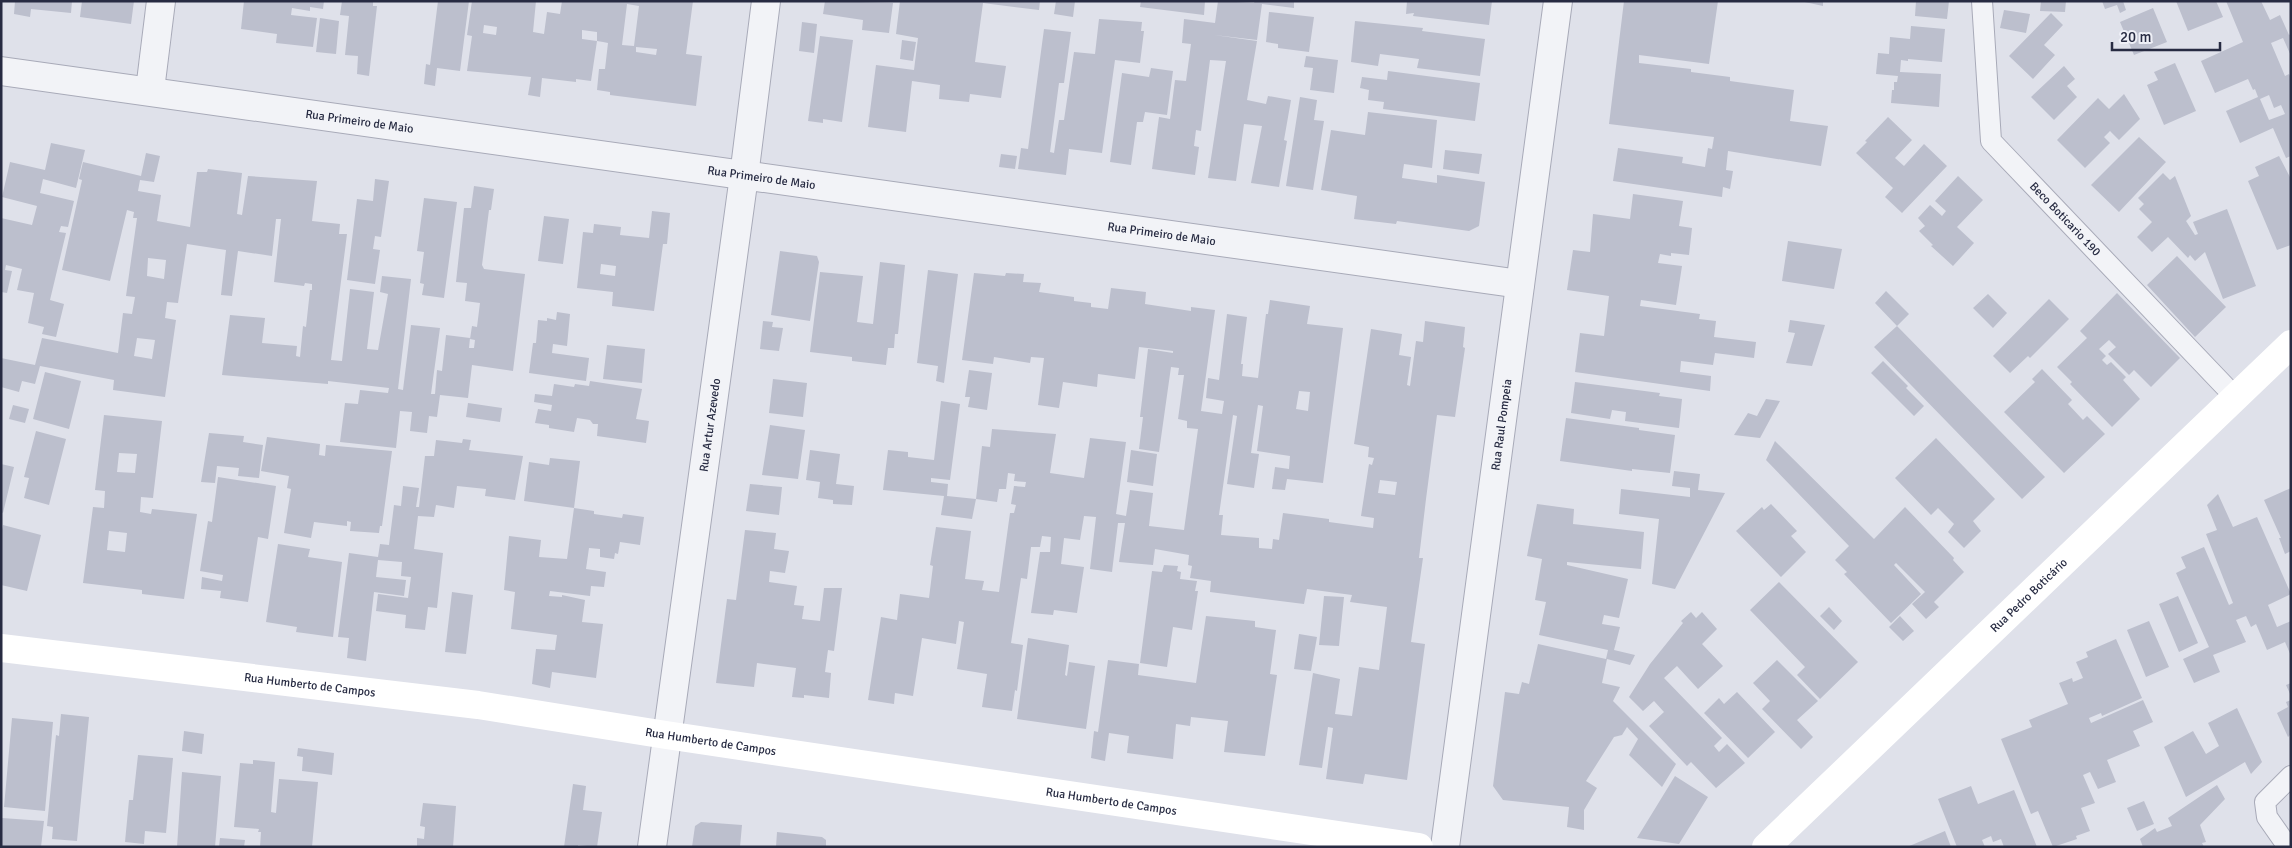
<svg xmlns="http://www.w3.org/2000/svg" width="2292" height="848" viewBox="0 0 2292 848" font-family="Signika,sans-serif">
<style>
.building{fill:#bcbfcd;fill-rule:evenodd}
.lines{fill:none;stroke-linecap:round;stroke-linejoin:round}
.lane-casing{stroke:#a8aab8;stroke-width:22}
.street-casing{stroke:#a8aab8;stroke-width:30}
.lane{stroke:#f2f3f7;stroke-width:20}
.street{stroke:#f2f3f7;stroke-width:28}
.secondary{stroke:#fff;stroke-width:28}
.labels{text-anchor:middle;stroke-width:5;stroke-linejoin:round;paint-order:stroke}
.street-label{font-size:12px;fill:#272b42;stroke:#eff0f7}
</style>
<rect width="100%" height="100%" fill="#dfe1ea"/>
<path class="building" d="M15,1h57l-1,12 -40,-4 -1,8 -16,-3z
M82,1h52l-3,23 -51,-7z
M244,1h80l-1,8 -13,-2v4l-18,-3 -1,7 26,3 -4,29 -37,-4 1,-9 -36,-5z
M342,1h31v5h4l-8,70 -12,-2 1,-18 -13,-1 4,-39 -9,-1z
M438,1h31l-9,70 -23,-3 -2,18 -11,-2 2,-20 4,1z
M472,1h64l-3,31 11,2 3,-22 13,2 2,-13h131l-7,53 16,2 -6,50 -86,-11v-3l-13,-2 2,-21h6l3,-26 -5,-1 -6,-1 -6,40 -15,-2v3l-34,-4 -2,19 -12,-2 3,-18 -64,-6 5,-35 -5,-1zM627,4l12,2 -5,40 -12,-1zM484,25l13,2 -1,8 -13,-2zM582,30l15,2v9l-15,-2zM636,47l21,2 -1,6 -20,-3z
M825,1l68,2 -4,30 -27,-3 1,-10 -40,-6z
M900,1h140l-1,9 -56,-7 -8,59 31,4 -5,32 -31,-4 -1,8 -30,-3 1,-14 -28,-4 -6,51 -38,-5 8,-62 38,5 4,-32 -22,-4z
M1056,1h19l-2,16 -19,-3z
M1141,1h64l-1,14 -64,-8z
M1218,1l36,2 1,-2h39v7l-32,-4 -5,36 -43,-5 43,6 -10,59 19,4 2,-8 23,4 -7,40 3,1 -8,46 -28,-4 11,-57 -18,-2 -8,57 -28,-3 18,-117 -16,-1 -9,71 -5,-1 -2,16 5,1 -4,28 -43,-6 7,-52 11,2 5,-39 11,1 5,-37 -9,-1 2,-24 31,4z
M1407,1h85l-3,24 -76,-9 1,-3 -8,1z
M1624,1h94l-9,63 -70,-9v8l52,6v3l39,5v4l64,9 -4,31 38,5 -7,40 -93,-15 -2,19 7,1 -3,18 -7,-2 -1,10 -109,-16 5,-33 65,9 -1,6 23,4 3,-19 4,1 2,-12 -105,-13z
M1800,1h23v5z
M1916,1h33l-2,18 -32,-3z
M2041,1h25l-1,11 -25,-1z
M2102,1h21l3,9 -6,3 -3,-8 -12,4z
M2176,1h40l7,16 -35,14z
M2226,1h35l9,19 10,-5 9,20 2,-1v22l-8,-18 -12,5 14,33 4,-2 2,4v78l-5,2 -13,-30 -33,15 -14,-32 32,-14 -3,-8 -2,1 -5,-11 -33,14 -14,-32 42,-19zM2269,95l5,13 7,-3 4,9 -16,6 -9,-21z
M2153,8l14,34 -33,13 -14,-33z
M2004,10l26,4 -4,19 -26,-5z
M1269,12l45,5 -5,35 -31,-4v-4l-12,-2z
M2051,13l12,12 -19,20 11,10 -22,24 -24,-23z
M320,18l19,3 -3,33 -20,-2z
M1099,19l43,3 -1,9h3l-4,32 -25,-3 -13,93 -33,-4 -3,26 -48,-6 3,-21 7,1 16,-120 27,3 -7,51h-5l-9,69 4,1 5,-33h5l10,-68 21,2z
M1355,21l68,7 -1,3 63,8 -5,37 -63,-8 2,-9 -39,-5 -2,12 -27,-4z
M802,22l15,2 -3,29 -15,-2z
M1911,26l34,3 -3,33 -34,-3v2l-7,-1 -1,12 41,2 -2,33 -48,-4 1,-13h2v-8h3l1,-6 -22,-2 2,-21 11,1 1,-17 20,2z
M820,36l33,4 -11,82 -19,-3v4l-15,-2z
M902,40l14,2 -3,19 -13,-2z
M1306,56l32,4 -4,33 -24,-3 3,-22 -9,-1z
M2175,63l21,48 -32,14 -17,-40 11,-5 -4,-8z
M2064,66l11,13 -8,7 10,11 -23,23 -23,-23z
M1151,68l22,3 -6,44 -22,-3 -2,10h-6l-6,43 -21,-3 12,-89 27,4z
M1388,71l92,12 -5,38 -92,-12 1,-7 -16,-2 1,-10 -9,-2 2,-11 25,3z
M2124,94l16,25 -21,21 -9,-9 -6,6 6,6 -25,25 -28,-28 41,-42 11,11z
M1300,97l17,3 -3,20 10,1 -11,69 -27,-4z
M1368,112l69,8 -5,48 -28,-4 -2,14 35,5v-8l48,7 -6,44 -10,5 -72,-10 -1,3 -42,-5 3,-23 -36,-6 10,-60 34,5z
M1888,117l24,23 -17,18 9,8 20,-22 23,22 -45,47 -17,-16 8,-9 -37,-35 11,-11 -2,-1z
M2139,137l27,25 -47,50 -28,-27z
M51,143l34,7 -9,38 -33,-9 -3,14 34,8 -6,26 -7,-1 -2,6 7,1 -16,67 14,4 -8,33 -14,-3 2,-7 -16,-4 6,-30 -17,-3 5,-21 -16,-4 -1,5 7,1 -5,22 -6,-1v-74l31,7 5,-19 -35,-9 8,-35 35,8z
M1445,150l37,4 -3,20 -36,-5z
M146,153l14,3 -6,26 -14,-2 -2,11 23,4 -4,26 33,6 7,-55h10l1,-3 34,4 -5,41 5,1 6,-39 69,5 -5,40 28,3 -1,10h8l-16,126 11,1 8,-72 24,3 -7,57 11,1 10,-56 -8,-2 2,-16 29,3 -13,110 5,1 8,-65 29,3 -9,66h4l2,-24 5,1 4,-36 24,3 -1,10h5l1,-8 -5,-1 2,-13 5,1 3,-24 -15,-2 2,-18 -11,-1 8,-74h7l3,-22 20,3 -3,21h-2l-7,55 2,4 41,5 -12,97 -41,-6 -4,33 -28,-3 -3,22 -8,-1 -2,17 -17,-2 2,-19 -12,-1 -4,37 -56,-6 5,-39 13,1 2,-14 28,3 1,-5 -61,-7v3l-106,-9 8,-60 35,3 -3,25 35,3 -1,10 4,1 3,-31 3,1 4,-37h2v-6l-7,-1 -1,3 -30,-4 7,-63h-5l-4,37 -34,-5 -6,45 -11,-1 5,-45 -39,-6 -9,59 -11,-1 -2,16 11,2 -11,77 -52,-7 1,-10 -74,-14 -5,18 -13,-3 -3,11 -18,-5v-29l34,7 7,-27 76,15 5,-40 9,1 3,-17 -9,-1 11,-78h-4l1,-6 -7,-2 -17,71 -48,-11 20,-90 -3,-1 4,-17 58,14zM148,258l18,2 -2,19 -17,-3zM137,338l18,2 -3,19 -18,-3z
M1001,154l16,2 -2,13 -16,-2z
M2279,156l12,23v66l-14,5 -29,-69 11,-5 -4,-9z
M2163,173l7,7 5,-4 16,40 -5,5 9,14 3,-1 -5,-12 34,-13 29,77 -33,13 -18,-47 -10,9 -5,-6 -2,3 -20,-21 -16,15 -15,-15 15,-15 -13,-13 5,-5 -6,-6z
M1958,176l25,24 -26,27 17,16 -21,23 -22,-20 2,-1 -14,-14 6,-5 -7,-8 12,-13 12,11 4,-5 -11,-10z
M375,179l14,2 -8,56 -6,-1 -2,13 7,1 -5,34 -28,-4 10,-81 16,2z
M1633,194l50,7 -4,25 13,2 -3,27 -18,-2v3l-11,-2 -2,9 24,3 -6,39 -35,-5 -1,6 60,8 -1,5 17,2 -2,16 42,5 -2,16 -39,-5 -2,12 -32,-4 -1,11 31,4 -1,15 -135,-19 5,-39 24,3 5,-40 -42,-6 6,-40 17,2 3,-38 37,5z
M424,198l33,4 -13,96 -22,-3 2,-11 -4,-1 4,-31 -7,-1z
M652,211l18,2 -3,31h-4l-9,67 -42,-5 1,-14 -36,-4 6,-56 10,1 1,-9 27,3 -1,8 29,3zM601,264l15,2 -1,10 -15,-2z
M544,216l25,3 -6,45 -25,-3z
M1788,241l54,8 -8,40 -52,-8z
M780,251l37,5 2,6 -9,59 -39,-6z
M2177,256l49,51 -31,30 -48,-52z
M880,262l25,3 -7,69h-3l-1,14h-6l-2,17 -34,-4v-4l-42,-5 10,-80 43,4 -6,46 16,2z
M928,270l30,4 -14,109 -8,-2 2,-15 -21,-3z
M974,273l31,3 1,-3 18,1 -1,8 18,1 -2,9 35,5v4l17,2v4l17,2 3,-21 35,4 -1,12 46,7v-4l24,3 -14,101 21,3 2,-13 -18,-3 2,-20 11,2 8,-66 20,3 -6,47h2l-1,12 16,2 8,-64h2l2,-14 40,6 -3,18 36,4 -20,155 -36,-4 -2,11 -13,-1 3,-22 14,2 1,-13 -33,-5 6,-45 -5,-1 -7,48 8,1 -5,34 -27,-4 10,-68 -4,-1 -14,100h4l-2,20 38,3v10l13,1 1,-10 6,1 4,-27 46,6v3l44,6 1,-10 -13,-2 8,-52 3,1 2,-7 -6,-1 1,-10 -15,-3 17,-115 31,5 -3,21 12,2 -4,28 3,1 6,-45 7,1 2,-21 40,6 -2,20 2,1 -10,69 -18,-2 -11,84 -7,59h4l-12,84 14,2 -18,136 -42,-6 -2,10 -37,-5 7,-51 -5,-1 -6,41 -23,-3 14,-92 27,6 -5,35 17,2 7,-49 20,3 8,-63 -37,-5 2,-7 -45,-6 -3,15 -94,-12 1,-11 -21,-3 2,-12 -4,-1 1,-10 -34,-6 -2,16 -34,-3 6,-39h-7l-6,49 -22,-3 6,-52 -12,-1 -4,24 -16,-2 -3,26 23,3 -7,46 -23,-3 -1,5 -22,-2 9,-61h10l1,-15 -9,-1 -2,11h-9l-4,32 -6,-1 -10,65 12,2 -6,46 -2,-1 -3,21 -30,-4 5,-33 -30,-5 7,-47 -5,-1 -3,23 -34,-6 -9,58 -18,-3 -1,11 -26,-4 13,-83 16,3 3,-26 29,4 4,-32 -3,-1 6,-38 35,4 -6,48 19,2 -2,9 17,2 11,-79h4l2,-8 -5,-1 3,-18 11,1 1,-5 -12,-1 1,-7 -7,-1 -2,16h-7l-2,13 -21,-3 6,-53 8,1 2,-18 64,5 -6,39 34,5 6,-40 36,4 -10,72 10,2 4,-26 23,3 -4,33 35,4 14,-101 -11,-1v-7l-9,-2 6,-44h-6l1,-7 -8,-1 -12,85 -20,-3 4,-32h-3l8,-68 25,4v-2l-34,-4 -4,32 -37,-5 -1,13 -34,-5 -4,26 -21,-3 6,-47 -13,-1 -1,6 -36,-6 -1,7 -31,-4zM1299,391l11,1 -2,19 -12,-2zM1380,480l17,2 -2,13 -17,-2z
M1886,291l23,23 -12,12 148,151 -23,22 -148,-152 23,-21 -22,-23z
M2117,293l63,65 -29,29 -17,-17 -5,5 -21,-21 8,-7 -7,-7 -10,9 7,7 -4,4 5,5 4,-3 15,15 -3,3 17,19 -28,28 -42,-43 2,-2 -15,-15 30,-29 -7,-7z
M1988,294l19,19 -14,15 -20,-20z
M2049,299l20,20 -39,39 -2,-2 -18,17 -17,-17z
M557,312l13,2 -3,32 -14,-2 -1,9 37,5 -3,23 -57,-8 4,-30h3l2,-23 9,1v-3l9,2z
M1790,320l35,5 -13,41 -26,-3 9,-30 -7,-1z
M763,321l10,1 -1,5 11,1 -4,23 -19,-2z
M607,345l38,4 -3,34 -39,-4z
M1883,361l25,25 -2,2 18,18 -10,10 -43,-43z
M2042,369l30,31 -4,4 15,16 4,-4 18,18 -41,39 -60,-61 31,-30 -3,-3z
M969,370l23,3 -5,37 -19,-3 2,-10h-5z
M45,372l36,9 -12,48 -36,-10z
M773,379l34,4 -4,34 -34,-4z
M590,381l52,8 -6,30 13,2 -3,22 -49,-7 1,-12h-5l-3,-4 -13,-2 -3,14 -25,-4v-3l-14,-2 3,-14 13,2 1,-6 -18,-3 1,-8 17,2 2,-12 20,3 1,-3 14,2z
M1575,382l85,11 -1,3 23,3 -3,29 -54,-7 1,-9 -14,-2 -2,9 -39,-6z
M1766,399l14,2 -20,37 -26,-3 14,-22 9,3z
M941,401l19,3 -10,76 -19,-2v4l17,2 -1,12 29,3 -4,20 -31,-4 3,-19 -61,-6 5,-40 20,2v5l26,3z
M468,403l34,5 -2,14 -34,-5z
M13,405l16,4 -4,14 -16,-4z
M104,415l58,6 -9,77 -12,-1 -1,15 11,2 1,-5 45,5 -13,85 -42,-5v-4l-59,-7 10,-76 11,1 1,-17 -10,-1zM119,453l18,1 -2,19 -18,-1zM109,531l18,2 -2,19 -18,-2z
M1566,418l73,10v2l36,5 -5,38 -38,-4v2l-72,-10z
M770,425l35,5 -7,49 -36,-4z
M36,431l30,8 -17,66 -25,-7 5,-20 -5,-1z
M209,433l35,3 -1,6 20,3 -4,33 -21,-2 1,-8 -22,-2 -2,17 -14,-1z
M267,437l53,7 -1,11 6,1 1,-11 66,6 -10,75h-2l-1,7 -29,-2 1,-9 -4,-1v5l-33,-4 -3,16 -27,-5 7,-44 -4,-1 2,-12 -28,-5z
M1936,438l59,61 -22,22 8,10 -17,17 -16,-16 6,-8 -16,-16 -7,7 -36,-37z
M463,439l8,1 -2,10 54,6 -8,44 -30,-4 1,-7 -29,-3 -3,22 -18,-3 -2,12 -16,-1 -4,33 29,4 -6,55 -9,-1 -3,23 -20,-2 1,-13 -30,-4 2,-17 30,4 3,-21 -10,-1 1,-14 -24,-2 -2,17 30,3 -2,16 -30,-4 -8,69 -19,-3 2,-20 -11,-1 11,-84 29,4 2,-13 9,1 5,-40 7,1 2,-20 16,2 -3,19h3l6,-51h9l2,-16 26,3z
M1775,441l99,98 31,-32 49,51 -1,2 11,12 -30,30 5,5 -13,12 -14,-15 13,-12 -29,-29 -2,2 27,29 -30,29 -47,-49 3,-2 -12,-12 14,-14 -83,-86z
M810,450l30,4 -4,30 18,2 -2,19 -19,-1v-4l-15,-2 2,-16 -14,-2z
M1131,450l26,4 -4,32 -26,-4z
M550,458l30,3 -6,47 -50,-7 5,-39 20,3z
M1,464l13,3 -11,46 -2,-1z
M1674,471l26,3 -2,16 27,3 -50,96 -23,-5 7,-65 -40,-5 2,-25 69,8v-9l-18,-2z
M218,477l58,9 -8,53 -10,-2 -10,65 -28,-4 1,-7 -20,-2 1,-12 20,4 1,-6 -23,-4 8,-50 4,1z
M750,484l32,3 -3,28 -33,-4z
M2291,488v63l-6,3 -6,-16h2l-17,-38z
M2218,494l15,33 24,-10 34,77 -23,11 9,22 14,-6v35l-6,-14 -18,8 -11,-26 -5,3 -5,-11 -10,4 10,22 -33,13 7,17 -26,11 -11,-24 26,-12 -33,-74 10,-5 -5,-11 23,-10 25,58 4,-2 -27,-69 11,-4 -10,-25z
M1537,504l37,5 -1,15 71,8 -3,37 -74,-7v3l61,14 -9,39 -15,-3 -2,9 18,3 -6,23 21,5 -5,10 -23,-6 -5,24 18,4 -7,14 63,63 -14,23 -33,-32 9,-16 -11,-12 -5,8 -8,2 -28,44 11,7 -13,22v20l-17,-3 2,-20 -66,-7 -10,-14 12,-94 14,2 3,-12 7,2 9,-40 68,15 2,-9 -69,-15 7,-33 -11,-2 7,-41 -15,-3z
M1771,504l26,27 -6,5 15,16 -25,25 -45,-46 26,-24 2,3z
M574,508l20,3v3l28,4 1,-4 21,3 -4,28 -20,-3 -2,12 -3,-1 -1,6 -14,-2v-8l-11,-1 -3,21 20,3 -2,15 -13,-1 -1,10 -40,-5 -1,5 13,1v-2l23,5 -3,22 21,2 -7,54 -44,-6 -2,16 -18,-4 4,-35 19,1 2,-15 -46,-6 4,-37 -11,-2 5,-54 32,4 -2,17 28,2z
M3,525l38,10 -14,56 -26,-6v-51z
M745,530l31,3 -2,16 15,2 -4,22 -15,-2 -1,11 28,4 -3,19 10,1 -2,13 18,2 4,-33h18l-8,63 -6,-1 -3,22 6,1 -2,25 -25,-3v3l-12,-1 4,-29 -39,-5 -3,24 -38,-4 11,-84 9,1z
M278,544l32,5 -2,8 34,5 -9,75 -37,-5 1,-5 -31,-5z
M1164,565l14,1 -1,5 4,1 -1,7 17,2 -2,10h3l-6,39 -19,-3 -6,40 -27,-4 12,-92 10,1z
M1779,582l79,80 -38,37 -23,-24 8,-8 -55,-57z
M452,592l21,3 -7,59 -21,-2z
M1324,596l20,1 -5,49 -20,-1z
M2178,596l20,47 -19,9 -20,-48z
M1829,607l13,14 -8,9 -14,-14z
M1691,612l5,6 6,-6 15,17 -15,15 21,22 -25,23 -21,-23 -13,12 58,60 -8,8 5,6 8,-8 18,19 -29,25 -25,-26 -4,4 -38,-40 15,-14 -10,-11 -11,10 -14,-14 21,-33 33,-41 -2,-2z
M1206,616l49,5v6l21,3 -6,44 7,1 -12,81 -41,-4 4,-31 -37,-4 -1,9 -14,-2 -3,35 -46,-6 2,-17 -20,-3 -4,28 -14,-3 3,-27 4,1 10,-72 31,4 -1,11 58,8z
M1900,616l14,15 -11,10 -14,-14z
M2149,621l20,46 -23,10 -19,-47z
M1299,634l18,3 -6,34 -17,-2z
M1028,638l41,7 -4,30 2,1 2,-14 26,4 -9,63 -69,-10z
M2116,639l26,59 -40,18 -1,-3 -12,5 2,5 52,-23 10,22 -20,9 7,15 -33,14 9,22 -18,7 -8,-17 -7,3 12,28 -14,5 9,23 -14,5 1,3 -24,8 -15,-36 -7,3 -30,-75 31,-12 -3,-7 39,-16 -9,-21 13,-5 1,4 10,-4 -7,-16 12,-5 -2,-5z
M1777,660l41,41 -21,19 16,17 -12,12 -39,-40 8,-8 -17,-18z
M2291,683v13l-5,-11z
M1737,692l38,40 -27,26 -44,-45 15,-15 5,6z
M2291,700v34l-3,3 -11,-24 11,-6 -2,-5z
M2237,708l25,54 -11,12 -6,-12 -59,35 -22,-50 29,-16 13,23 13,-8 -11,-23z
M61,714l28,3 -12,124 -25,-2 1,-12 -6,-1 9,-91 3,1z
M12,718l41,4 -8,89 -41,-4z
M184,731l20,3 -2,20 -20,-3z
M298,748l36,5 -2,22 -30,-4 1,-14 -6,-1z
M138,755l35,3 -7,75 -21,-2 -1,13 -19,-2 4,-42h4z
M253,760l22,2 -4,50 5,1 3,-34 39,3 -6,65h-52l1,-15h-3l1,-3 -25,-2 6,-64 13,1z
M182,772l39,4 -6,71h-38z
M1675,776l33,21 -29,47 -42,-6z
M573,784l13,2 -3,24 19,2 -5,35 -19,-2v2h-14z
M2217,785l8,14 -25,26 6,17 -4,1 2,4h-61l-3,-8 15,-11 2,4 15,-6 -4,-8z
M1971,786l7,18 36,-14 23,57h-33l-3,-8 -8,3 -2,-6 -9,4 3,7h-28l-19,-48z
M2144,801l10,23 -17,7 -10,-23z
M423,803l33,3 -3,41h-36v-9l7,1 1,-12 -5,-1z
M2,818l42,3 -3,26h-40z
M701,822l41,3 -2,22h-48l3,-21z
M1945,831l6,16h-44z
M777,832l45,5 4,3v7h-50z
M220,838l25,2 -1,7h-25z"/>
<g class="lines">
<g class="lane-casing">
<g id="lane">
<path id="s1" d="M1982,1l9,140 245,257"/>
<path d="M2288,847l-21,-30 -2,-15 26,-26"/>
</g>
</g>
<g class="street-casing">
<g id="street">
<path id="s2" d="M1,71l1519,213"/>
<path d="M150,90l11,-89"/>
<path id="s3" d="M652,847l92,-671 22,-175"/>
<path id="s4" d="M1445,847l113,-846"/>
</g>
</g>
<use href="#lane" class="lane"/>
<use href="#street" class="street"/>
<g class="secondary">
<path id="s5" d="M1,648l477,57 188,30 753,112"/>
<path id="s6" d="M1766,847l525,-503"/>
</g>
</g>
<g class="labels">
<g class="street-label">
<text dy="4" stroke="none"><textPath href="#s2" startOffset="362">Rua Primeiro de Maio</textPath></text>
<text dy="4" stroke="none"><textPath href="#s2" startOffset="768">Rua Primeiro de Maio</textPath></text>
<text dy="4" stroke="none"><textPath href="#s1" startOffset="248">Beco Boticario 190</textPath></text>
<text dy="4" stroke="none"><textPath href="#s2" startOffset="1172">Rua Primeiro de Maio</textPath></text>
<text dy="4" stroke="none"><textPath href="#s3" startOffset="426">Rua Artur Azevedo</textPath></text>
<text dy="4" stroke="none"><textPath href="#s4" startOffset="426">Rua Raul Pompeia</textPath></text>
<text dy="4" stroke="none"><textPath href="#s6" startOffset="364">Rua Pedro Boticário</textPath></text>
<text dy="4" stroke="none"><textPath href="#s5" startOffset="311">Rua Humberto de Campos</textPath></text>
<text dy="4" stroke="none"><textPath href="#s5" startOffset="716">Rua Humberto de Campos</textPath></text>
<text dy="4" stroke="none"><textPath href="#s5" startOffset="1121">Rua Humberto de Campos</textPath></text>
</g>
</g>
<rect width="2292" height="848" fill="none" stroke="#272b42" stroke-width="5"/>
<path d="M2112 42v8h108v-8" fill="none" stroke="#272b42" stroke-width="2.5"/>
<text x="2120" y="42" font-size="15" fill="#272b42" stroke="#eff0f7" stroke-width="4" paint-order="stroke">20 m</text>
</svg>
